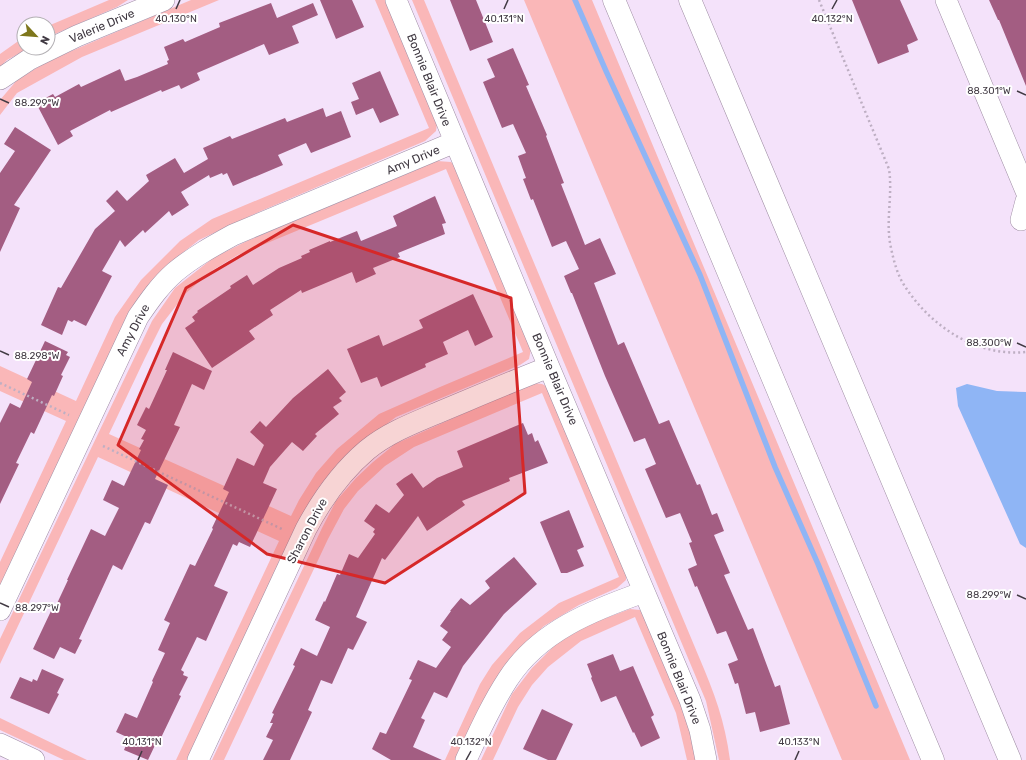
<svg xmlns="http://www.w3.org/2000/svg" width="1026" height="760" viewBox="0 0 1026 760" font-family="Rubik,sans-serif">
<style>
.green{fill:#fab7b8;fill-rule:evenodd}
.water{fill:#8fb5f5}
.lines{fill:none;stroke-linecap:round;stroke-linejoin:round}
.stream{stroke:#8fb5f5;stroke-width:5.5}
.building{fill:#a35d82}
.minor-casing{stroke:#a08fa5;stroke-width:22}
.motorway-casing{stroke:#a08fa5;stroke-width:23}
.path{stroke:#beafc3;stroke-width:2.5;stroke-dasharray:2 3;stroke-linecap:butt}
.minor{stroke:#fff;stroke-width:21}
.motorway{stroke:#fff;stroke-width:22}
.marked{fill:#d62828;fill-opacity:0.2;stroke:#d62828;stroke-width:3;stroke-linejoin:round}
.ticks{fill:none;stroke:#413a43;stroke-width:1.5}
.labels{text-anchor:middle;stroke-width:4;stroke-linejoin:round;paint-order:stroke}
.street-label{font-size:12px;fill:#413a43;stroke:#fff}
.ticks-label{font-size:10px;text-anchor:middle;fill:#413a43;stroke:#fff;stroke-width:4;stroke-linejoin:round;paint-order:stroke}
</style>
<rect width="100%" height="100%" fill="#f4e2fa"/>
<path class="green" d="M109,0h19l-11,7 -69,30v-11z
M191,0h28l-137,57 -65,36 -17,22v-15l17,-20 31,-19z
M375,0h12l51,118 -2,13 -11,10 -164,70 -62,29 -23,18 -176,332v-28l66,-141 -66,-30v-25l76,35 39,-84 26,-37 39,-39 32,-22 217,-91z
M412,0h12l275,657c15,35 26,64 31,103h-11l-13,-59z
M524,0h68l318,760h-68z
M24,37v11h5l-22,12 -7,7v-13z
M437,161l14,1 9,9 72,173 -3,15 -9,6 -124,52 -33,25 -25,21 -20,25 -14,24 -115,248h-13l103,-219 -181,-84 -98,207v-25l152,-318 23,-33 38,-30 34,-17zM446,169l77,183 -83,35 -61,27 -42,35 -21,24 -17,27 -8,16 -182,-82 36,-76 17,-34 24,-31 27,-23 25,-15z
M533,383l9,1 6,3 78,179v14l-9,8 -38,17 -35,21 -19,18 -69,116h-11l35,-76 12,-19 28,-32 39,-30 60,-26 -77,-184 -128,54 -29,19 -27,25 -14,18 -16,30 -104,221h-12l110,-232 14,-27 20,-23 17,-16 22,-18z
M630,609l10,1 7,10 39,91 12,49h-11l-11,-47 -41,-96 -54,24 -33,26 -16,18 -14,22 -25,53h-12l31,-66 20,-26 24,-24 34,-20z
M0,718l87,42h-23l-64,-30z"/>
<path class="water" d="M967,384l30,7 29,1v156l-6,-4 -62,-138 -2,-18z"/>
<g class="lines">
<path class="stream" d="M575,0l31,71 94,204 75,192 43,97 58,142"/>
</g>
<path class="building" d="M320,0h32l12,27 -28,12z
M450,0h26l17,42 -23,9z
M852,0h48l18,40 -11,5 2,7 -31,12z
M989,0h37v86l-27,-66h-1z
M271,3l6,15 36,-15 5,12 -26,11 7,17 -30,12 -5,-11 -67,29 3,7 -19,9 -2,-4 -17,7 -1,-2 -50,22 -1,-2 -40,21 3,5 -15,9 -22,-42 17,-9 2,3 24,-13 2,3 39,-18 5,12 12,-4 31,-13 -1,-3 2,-1 -5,-13 19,-8 2,3 35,-15 -1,-4z
M513,48l16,37 -3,1 21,49 -1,1 18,47 -3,1 24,61 15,-7 16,36 -22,9 24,62 6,-3 35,82 10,-4 28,65 3,-1 12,31 5,-2 7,18 -10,4 16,38 -6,2 24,55 5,-2 22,59 5,-2 10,39 -30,8 -5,-20 -9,2 -8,-31 -3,1 -7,-20 10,-4 -12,-29 -9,3 -20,-48 -2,1 -7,-18 9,-4 -8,-22 3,-1 -12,-29 -14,5 -21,-49 11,-5 -11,-26 -11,4 -29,-66 -33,-83h-1l-7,-17 15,-7 -13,-28 -14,6 -19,-48 -2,1 -8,-21 3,-1 -8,-22 8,-3 -13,-29 -11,4 -19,-46 12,-5 -8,-18z
M380,71l19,44 -19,8 -7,-15 -17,7 -5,-13 8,-3 -7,-16z
M323,108l3,9 15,-6 10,26 -40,16 -5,-10 -28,12 5,10 -50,21 -6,-13 -4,2 -1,-2 -12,5 -1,-3 -28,17 8,13 -17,11 -3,-5 -24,22 -2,-3 -18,17 -5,-7 -18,31 10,5 -26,50 -12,-6 -2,2 -4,-2 -6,15 -21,-10 17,-38 3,1 34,-59 20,-18 -9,-10 11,-11 10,11 22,-20 -3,-6 29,-17 9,15 24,-14 -5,-11 27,-12 2,3 53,-21 2,4z
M15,127l36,23 -37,55 6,3 -20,44v-79l15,-22 -11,-7z
M435,196l11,27 -4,1 3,10 -47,19 2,4 -27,11 3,6 -20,9 -4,-11 -50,21 -1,-3 -31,20 3,5 -24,16 6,8 -43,29 -27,-40 10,-7 -3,-4 6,-5 -1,-1 34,-23 -1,-2 17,-11 6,10 26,-17 23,-10 -1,-2 9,-4 -1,-2 21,-9v1l27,-11 4,10 36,-15 -4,-10z
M473,294l20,43 -18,9 -7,-16 -25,12 5,12 -23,10 1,3 -45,20 -4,-10 -16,6 -14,-34 32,-14 4,11 40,-18 -4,-8z
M45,341l23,11 -2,3 4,2 -9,18 2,1 -9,20 -2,-1 -18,39 -3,-2 -15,31 3,1 -19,40v-81l10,-20 10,5 12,-26 -5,-3z
M173,352l39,19 -8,19 -12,-6 -18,41 6,2 -25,52 13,6 -18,39 -5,-2 -23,48 -9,-5 -34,74 3,1 -7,14 -15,-7 -6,12 -21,-10 18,-38 2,1 15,-32h-1l24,-51 14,7 14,-28 -16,-8 9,-20 12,6 17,-36 -2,-1 5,-9 -3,-1 5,-9 -9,-5 9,-18 3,2 18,-39h-2z
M328,369l18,23 -7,6 3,3 -9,6 6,7 -24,20 2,2 -14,15 -11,-9 -22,25 -7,16 14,6 -27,58 -11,-5 -2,4 -4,-2 -19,42 14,6 -22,49 -9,-4 -16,33 3,2 -1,3 5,2 -9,18 2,1 -22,46 -2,-1 -9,19 -24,-10 5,-12 -13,-6 9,-19 12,5 16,-36 -1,-1 13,-28 -7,-3 12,-27 -6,-3 26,-56 5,2 18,-37 -1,-1 17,-36 -6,-3 14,-31 17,8 10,-21 -14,-13 10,-11 6,6 27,-29z
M523,423l5,12 4,-2 3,9 3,-2 10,23 -39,15 1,3 -48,20 3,4 -38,26 -9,-15 -33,44 -3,-2 -26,59 11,5 -14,28 -5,-2 -16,36 -11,-4 -13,30 4,2 -22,48h-27l10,-20 -7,-3 7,-14h-3l4,-9 -2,-1 23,-47 -2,-1 8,-17 16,8 13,-29 -15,-7 9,-19 1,1 12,-28 3,1 9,-21 9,4 17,-24 -2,-2 2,-3 -11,-8 12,-17 13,9 15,-18 -8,-11 8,-6 8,-5 11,15 14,-10 26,-11 -6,-16z
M569,510l15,37 -7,3 7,16 -17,7h-6l-21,-51z
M514,557l23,27 -33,30 -41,52 -16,32 -13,-6 -13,26 4,2 -12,27 29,13h-51l-19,-11 8,-17 6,2 26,-54 -3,-1 9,-19 18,8 15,-21 -9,-7 6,-8 -8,-6 11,-15h-1l11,-13 9,7 20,-17 -5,-7z
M613,654l7,17 13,-5 21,49 -3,2 9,21 -19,9 -7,-15 -1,1 -17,-37 -15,6 -10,-24 1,-1 -5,-13z
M42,669l22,10 -7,14 2,1 -10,20 -39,-16 10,-21 12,5 1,-3 4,2z
M542,709l31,15 -17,36h-8l-25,-11z"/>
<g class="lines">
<g class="minor-casing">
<path id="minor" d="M396,0l153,367 141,333 10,30 6,30
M946,0l80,191
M0,79l30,-20 47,-23 87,-36
M1021,220l5,-19
M0,610l138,-293c11,-16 22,-32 37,-45 18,-15 38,-26 58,-37l222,-93
M0,744l34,16
M198,760l108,-231c16,-30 35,-57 61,-79 22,-18 49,-28 75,-39 36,-15 71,-30 107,-44
M466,760c13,-28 25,-55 42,-81 31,-48 85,-69 136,-87"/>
</g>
<g class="motorway-casing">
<path id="motorway" d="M614,0l319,760
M690,0l320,760"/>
</g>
<path class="path" d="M819,0l70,169c4,27 -4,53 2,79 3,14 7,29 15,40 26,39 71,69 120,64
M0,383l69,32
M103,446l181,84"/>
<use href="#minor" class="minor"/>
<use href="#motorway" class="motorway"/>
</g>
<path class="marked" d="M293,225l218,73 14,195 -140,90 -118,-29 -149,-109 68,-157z"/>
<path class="ticks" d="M176,9l4,-9M504,9l4,-9M832,9l5,-9M1017,91l9,4M0,99l9,4M1017,343l9,4M0,351l9,4M1017,595l9,4M0,603l9,4M138,760l4,-9M466,760l5,-9M795,760l4,-9"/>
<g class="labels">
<g class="street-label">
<text transform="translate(102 26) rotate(-23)" y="4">Valerie Drive</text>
<text transform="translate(429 80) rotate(68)" y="4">Bonnie Blair Drive</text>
<text transform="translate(413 160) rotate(-23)" y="4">Amy Drive</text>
<text transform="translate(133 330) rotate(-62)" y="4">Amy Drive</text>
<text transform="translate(555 379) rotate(67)" y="4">Bonnie Blair Drive</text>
<text transform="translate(307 531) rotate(-62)" y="4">Sharon Drive</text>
<text transform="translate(679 678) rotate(68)" y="4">Bonnie Blair Drive</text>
</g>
</g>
<g class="ticks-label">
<text x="176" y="22">40.130°N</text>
<text x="504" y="22">40.131°N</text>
<text x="832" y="22">40.132°N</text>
<text x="989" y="94">88.301°W</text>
<text x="37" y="106">88.299°W</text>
<text x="989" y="346">88.300°W</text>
<text x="37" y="359">88.298°W</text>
<text x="989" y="598">88.299°W</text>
<text x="37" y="611">88.297°W</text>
<text x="142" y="745">40.131°N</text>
<text x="471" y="745">40.132°N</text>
<text x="799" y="745">40.133°N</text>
</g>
<g transform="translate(36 36) rotate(116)"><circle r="19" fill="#ffffff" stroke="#b3b0b4"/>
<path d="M0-3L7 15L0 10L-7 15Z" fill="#7e771c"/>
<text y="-6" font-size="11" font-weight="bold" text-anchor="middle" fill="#413a43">N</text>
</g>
</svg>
